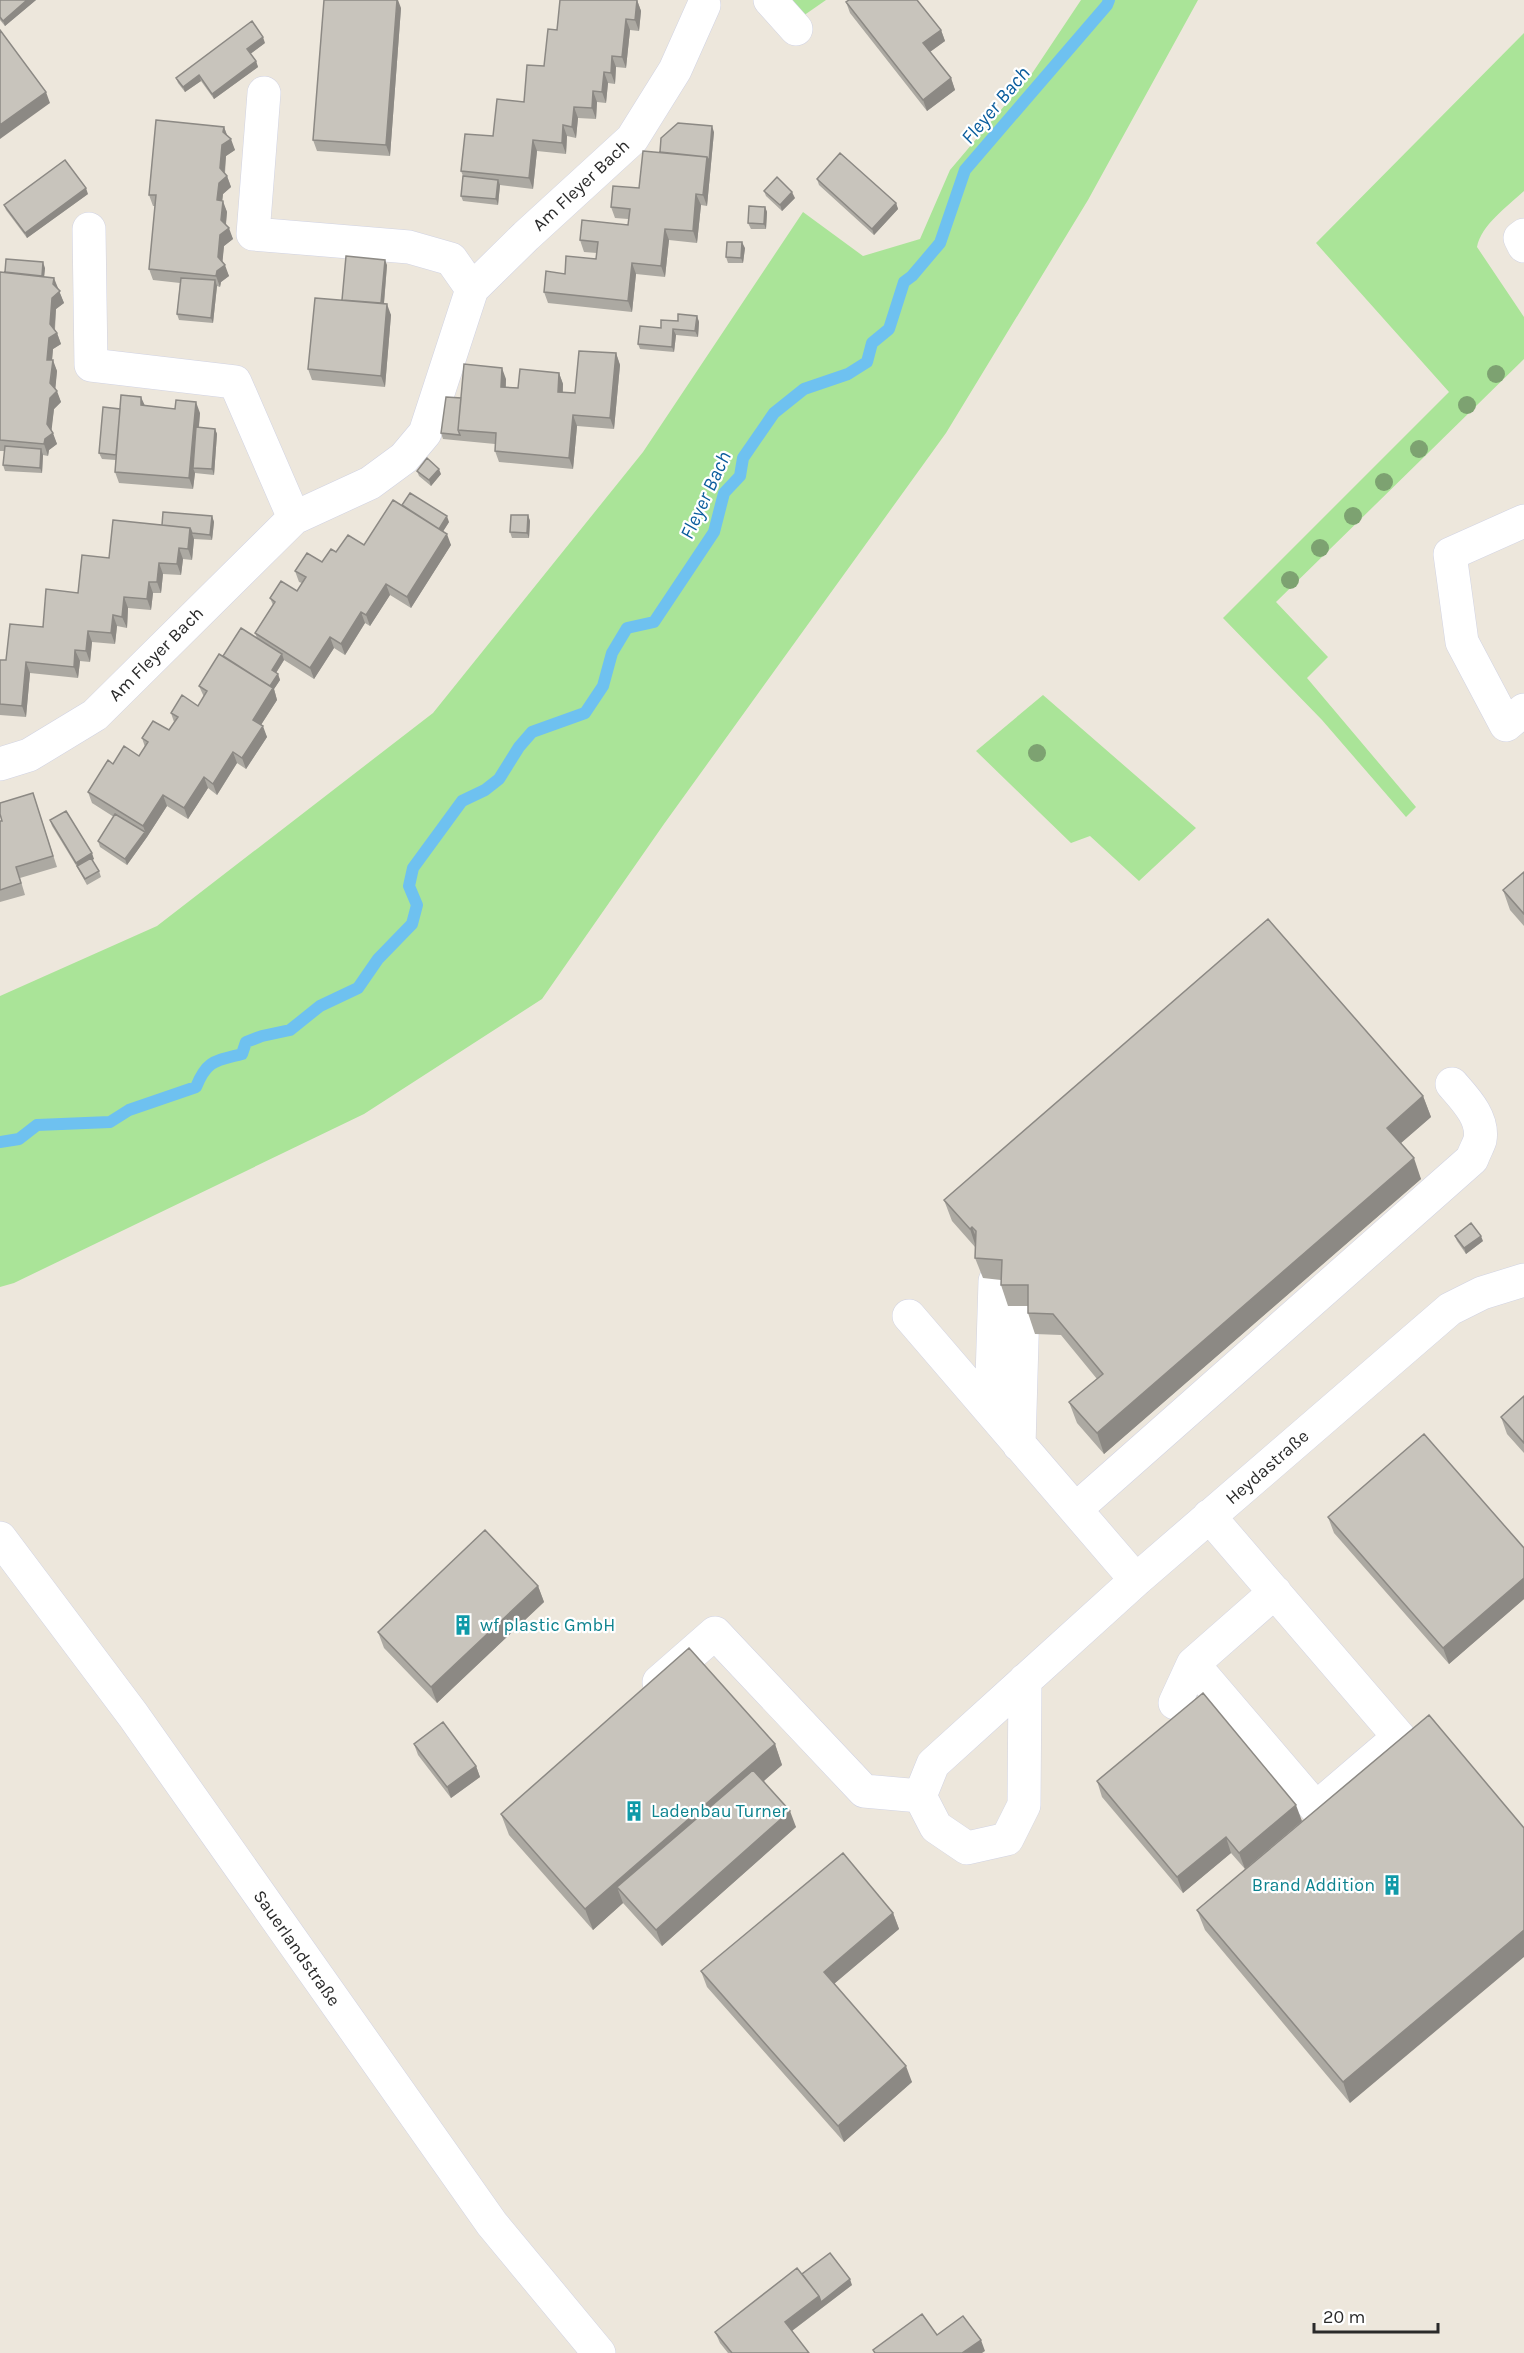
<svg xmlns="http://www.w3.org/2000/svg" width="1524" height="2353" viewBox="0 0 1524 2353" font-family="Karla,sans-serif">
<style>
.green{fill:#aae498}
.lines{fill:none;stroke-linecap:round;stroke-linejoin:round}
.stream{stroke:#6ec1f0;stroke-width:12}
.minor-casing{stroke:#d1d3e3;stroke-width:34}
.minor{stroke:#fff;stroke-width:33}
.tree{fill:#7da271}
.wall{fill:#aca9a2}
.shaded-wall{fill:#8c8984}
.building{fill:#c8c4bc;stroke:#8c8984;stroke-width:1.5}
.labels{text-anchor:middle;stroke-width:4.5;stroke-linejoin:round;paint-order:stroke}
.street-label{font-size:18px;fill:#2a2a2a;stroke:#fff}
.culture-label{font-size:18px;fill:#0d838f;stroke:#fff;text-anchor:start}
.water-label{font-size:20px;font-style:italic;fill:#0b5d9d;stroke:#fff}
</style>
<rect width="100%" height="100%" fill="#ede7dc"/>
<path class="green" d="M790,0h36l-23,16z
M1081,0h117l-110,200 -142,233 -282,391 -122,175 -178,115 -350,169 -14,4v-291l157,-70 276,-213 210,-261 160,-240 60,44 57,-17 30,-69 83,-98z
M1524,33v158c-16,15 -43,34 -47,56l47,70v42l-248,243 52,55 -21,21 109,129 -10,10 -84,-97 -99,-102 226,-226 -133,-149z
M1043,695l153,133 -57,53 -49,-45 -19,7 -95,-92z"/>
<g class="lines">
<path class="stream" d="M0,1142l19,-3 18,-14 73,-3 19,-12 67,-23c11,-27 19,-26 46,-33l4,-12 16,-6 28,-6 30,-24 38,-18 20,-29 34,-35 5,-19 -8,-19 4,-18 49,-67 23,-11 14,-11 20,-32 13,-15 53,-19 18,-27 9,-33 15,-25 27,-6 60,-90 10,-39 16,-17 3,-18 31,-45 30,-24 44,-15 19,-12 5,-19 17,-14 15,-47 8,-6 28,-33 25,-73 142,-165 2,-5"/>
<g class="minor-casing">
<path id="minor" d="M770,0l26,29
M89,229l2,136 144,17 59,136
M1524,235l-4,3 4,8
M472,289l54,-53 106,-97 43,-69 29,-65
M1524,521l-74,33 12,88 44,83 18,-15
M0,764l29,-9 66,-40 199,-197 76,-35 34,-25 21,-25 47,-144 -21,-30 -42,-12 -156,-13 11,-141
M909,1316l227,264
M991,1411l4,-130
M1019,1445l4,-139
M1076,1509l396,-350c2,-6 6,-13 8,-19 4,-22 -15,-41 -28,-56
M0,1538l133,177 359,509 107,129
M1193,1664l123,144 83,-71 -190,-221
M1025,1680l-1,125 -17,34 -40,9 -31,-21 -16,-31 13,-32 203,-184 314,-271 32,-16 42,-13
M659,1682l56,-49 149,158 56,5
M1175,1703l18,-39 82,-72"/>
</g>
<use href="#minor" class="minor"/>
</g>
<g class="tree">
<circle cx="1496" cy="374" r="9"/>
<circle cx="1467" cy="405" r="9"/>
<circle cx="1419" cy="449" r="9"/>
<circle cx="1384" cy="482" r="9"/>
<circle cx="1353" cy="516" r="9"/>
<circle cx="1320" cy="548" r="9"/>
<circle cx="1290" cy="580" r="9"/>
<circle cx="1037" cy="753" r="9"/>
</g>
<path class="wall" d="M0,0h36l-31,26 -5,-6z
M637,0l4,11 -2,20 -9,-1 -4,38 -10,-1 -1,17 -7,-1 -2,20 -9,-1 -1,17 -18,-1 -2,20 -9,-2 -1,18 -29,-3 -4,38 -33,-4 -2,20 -35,-4 -2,-5 2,-20 -2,-5 63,-69 20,-36 13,-36z
M846,2l95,28 4,11 -15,11 21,26 4,12 -28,21 -77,-98z
M401,8l-11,148 -73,-5 -4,-11z
M265,43l-15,11 6,7 2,6 -44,32 -13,-18 -16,11 -7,-9 -2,-5z
M224,127l3,8 8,15 -9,6 -1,18 2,2 4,11 -8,7 -1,7 5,11 -1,13 7,14 -9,7 -2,16 7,14 -8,6 -1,5 -3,-1 -4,37 -34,-3 -2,-6 3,-31 -27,-3 -4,-11 6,-63h-2l-4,-11z
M714,132l-7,74 -6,-1 -4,38 -28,-3 -4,37 -29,-3 -4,38 -84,-9 -4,-11 21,-18 31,-15 1,-6 -13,-1 -4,-12 48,-15v-6l-13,-1 -4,-11 28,-19 21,-36z
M817,179l79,24 2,6 -24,26 -55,-50z
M764,191l31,7 -13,13 -16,-15z
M88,194l-61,44 -21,-28 -2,-5z
M765,207l2,5 -1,17h-15l-3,-6z
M745,248l-2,15h-15l-2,-6z
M387,265l-3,39 7,11 -6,72 -73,-7 -4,-11 34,-69z
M45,268l-1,9 14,12 6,14 -8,6 -1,21 2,3 4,11 -8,5 -1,11 5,11 -2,17 6,14 -7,7 -3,21 6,14 -8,6 -1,6 -5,-1 -1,18 -37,-2 -2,-6 2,-14h-5v-179h5z
M697,316l2,6 -1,15 -22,-2 -2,17 -34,-3 -2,-5 23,-16 17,-7z
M616,353l4,12 -6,64 -37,-3 -4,43 -74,-7 -4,-11v-7l-52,-5 -2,-6 20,-35 45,-19v8l12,1 41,-15 4,11v8l12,1z
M145,406l55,7 -1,14 16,2 2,5 -3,41 -19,-2 -2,16 -74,-6 -4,-11 1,-12 -14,-1 -3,-6 21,-44z
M417,471l24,3 -10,12 -12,-10z
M402,505l47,17 -6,9 8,14 -40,63 -21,-13 -20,31 -5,-3 -20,32 -11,-7 -20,31 -30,-19 -8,13 2,1 2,6 -6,9 3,11 -16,25 6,12 -21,32 -9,-6 -20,32 -9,-7 -20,31 -21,-13 -20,31 -20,28 -27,-18 -2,-6 16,-24 -22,-14 -4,-11 25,-28 26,-8 6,-9 -3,-9 27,-8 5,-8 -3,-9 27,-7 6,-9 -5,-11 24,-30 34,-18 -2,-5 18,-28 -3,-7 27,-7 5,-8 -3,-1 -4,-11 27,-9 14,-10 28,-7z
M528,515l2,6 -1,17h-17l-2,-6z
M212,516l2,6 -2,18 -18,-1 -2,21 -9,-1 -2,16 -18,-1 -2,19h-8l-2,17 -23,-2 -1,20 -10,-2 -2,18 -23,-2 -2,20 -10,-1 -2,17 -48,-5 -4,44 -26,-2v-55h6l37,-33 35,-34 31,-35 53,-33z
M33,793l24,74 -37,11 5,17 -25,7v-81h2z
M50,820l44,39 -2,1 7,11 2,6 -14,8 -10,-18 -25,-41z
M1524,872v54l-14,-16 -7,-20z
M1423,1096l8,21 -30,26 20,36 -317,275 -27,-31 -8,-21 28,-23 -36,-44 -26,-1 -7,-21v-7h-20l-7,-21v-5l-18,-2 -8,-20v-11l-23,-26 -8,-21z
M1455,1236l28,5 -17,13 -9,-13z
M1524,1396v57l-17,-19 -6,-17z
M1328,1517l196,31v51l-75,65 -115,-131z
M538,1586l6,16 -107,101 -53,-55 -6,-16z
M1429,1715l-79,388 -145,-173 -8,-20z
M414,1744l62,22 4,11 -29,21 -33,-43z
M775,1744l7,21 -18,16 32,46 -134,119 -39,-43 -30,27 -84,-95 -8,-21z
M1097,1781l205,40 -57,48 -14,-16 -48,40 -81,-96z
M893,1913l6,16 -65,55 78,98 -68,60 -137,-155 -6,-16z
M802,2274l50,11 -60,46 17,22h-81l-8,-10 -5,-11z"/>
<path class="shaded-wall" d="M27,0h9l-31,26 -2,-5z
M397,0h1l3,8 -11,148 -4,-11z
M637,0l4,11 -2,20 -4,-11z
M626,19l4,11 -4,38 -4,-11z
M941,30l4,11 -18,13 -4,-11z
M263,37l2,6 -16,12 -2,-6z
M612,56l4,11 -1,17 -4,-11z
M256,61l2,6 -44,32 -2,-5z
M604,72l4,11 -2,20 -4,-11z
M199,75l2,6 -16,11 -2,-5z
M951,78l4,12 -28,21 -4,-11z
M593,91l4,11 -1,17 -4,-11z
M46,92l4,11 -50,36v-14z
M574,107l4,11 -2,20 -4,-11z
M563,125l4,11 -1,18 -4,-11z
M712,126l2,6 -7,74 -4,-11 4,-38z
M224,127l4,11 3,1 4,11 -9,6 -2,22 3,-2 4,11 -8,7 -2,18 -4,-12z
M533,140l4,11 -4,38 -4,-11z
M498,180l2,5 -2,20 -2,-6z
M86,188l2,6 -61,44 -2,-5z
M792,192l3,6 -13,13 -2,-6z
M696,194l5,11 -4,38 -4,-12z
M223,201l4,11 -2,19 4,-3 4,11 -9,7 -2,21 3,-2 4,11 -8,6 -1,5 -4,-11z
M896,203l2,6 -24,26 -2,-6z
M765,207l2,5 -1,17 -2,-5z
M665,229l4,11 -4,37 -4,-11z
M742,242l3,6 -2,15 -2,-5z
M385,260l2,5 -4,49 -2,-5z
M43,262l2,6 -2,19 -2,-6z
M632,263l4,11 -4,38 -4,-11z
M54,278l10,25 -8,6 -2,26 3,-2 4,11 -8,5 -2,22 -4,-11z
M215,280l2,6 -4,37 -2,-5z
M387,304l4,11 -6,72 -4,-11z
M697,316l2,6 -1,15 -3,-6z
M673,329l3,6 -2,17 -2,-5z
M616,353l4,12 -6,64 -4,-11z
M53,360l4,11 -2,22 2,-2 4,11 -7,7 -3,26 2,-2 4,11 -8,6 -1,6 -4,-12z
M502,368l4,11 -1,19 -4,-11z
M559,373l4,11 -1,19 -4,-11z
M141,397l5,11 -5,-3z
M196,402l4,11 -5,55h-2l2,5 -2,16 -4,-11z
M573,415l4,11 -4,43 -4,-11z
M215,429l2,5 -3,41 -2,-6z
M41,449l2,6 -1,18 -2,-5z
M439,469l2,5 -10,12 -2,-6z
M528,515l2,6 -1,17 -2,-5z
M212,516l2,6 -2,18 -2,-5z
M447,516l2,6 -10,16 -2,-6z
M190,528l4,11 -2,21 -4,-11z
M447,534l4,11 -40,63 -4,-11z
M179,548l4,11 -2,16 -4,-11z
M159,563l4,11 -2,19 -4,-11z
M149,582l4,11 -2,17 -4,-11z
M386,584l4,11 -20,31 -4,-11z
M124,597l4,11 -1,20 -5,-11z
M361,612l4,11 -20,32 -4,-11z
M113,615l4,11 -2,18 -4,-11z
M88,631l4,11 -2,20 -4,-11z
M330,637l4,11 -20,31 -4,-11z
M75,650l5,11 -2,17 -4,-11z
M282,654l2,6 -10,16 -2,-6z
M26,662l4,11 -4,44 -4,-11z
M278,674l2,6 -6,9 3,11 -20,31 -4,-11 15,-31z
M263,726l4,11 -21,32 -4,-11z
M233,752l4,11 -20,32 -4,-11z
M204,777l4,11 -20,31 -4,-11z
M163,795l4,11 -20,31 -4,-11z
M145,832l2,5 -20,28 -2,-6z
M92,853l2,6 -16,9 -2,-5z
M1423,1096l8,21 -37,32 -7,-21z
M1414,1158l7,21 -317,275 -7,-21z
M972,1227l8,20 -3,3 -7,-21z
M1481,1236l2,5 -17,13 -2,-6z
M1524,1578v21l-75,65 -6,-16z
M538,1586l6,16 -107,101 -6,-16z
M775,1744l7,21 -154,134 -11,-12 6,16 -30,27 -8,-21z
M476,1766l4,11 -29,21 -4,-11z
M1296,1805l6,16 -57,48 -6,-16z
M790,1811l6,16 -134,119 -6,-16z
M1226,1837l5,16 -48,40 -6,-16z
M893,1913l6,16 -70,59 -5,-16z
M1524,1930v27l-174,146 -7,-21z
M906,2066l6,16 -68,60 -6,-16z
M850,2279l2,6 -63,48 -4,-11 34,-26z
M981,2340l4,11 -3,2h-20z"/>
<path class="building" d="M0,0h27l-24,21 -3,-4z
M324,0h73l-11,145 -73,-5z
M560,0h77l-2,20 -9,-1 -4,38 -10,-1 -1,17 -7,-1 -2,20 -9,-1 -1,17 -18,-1 -2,20 -9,-2 -1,18 -29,-3 -4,38 -68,-7 4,-37 28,2 4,-37 27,3 3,-37 17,1 4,-37 9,1z
M849,0h68l24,30 -18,13 28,35 -28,22 -77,-98z
M252,21l11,16 -16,12 9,12 -44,33 -13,-19 -16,12 -7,-9z
M0,30l46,62 -46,33z
M156,120l68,7 -1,5 8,7 -9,6 -2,23 7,8 -8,7 -2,17 6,1 -2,19 8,8 -9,7 -2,22 7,8 -8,6 -1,5 -67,-7 7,-74h-7z
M678,123l34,3 -3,36 -2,-5 -47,-5 1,-14z
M643,151l64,6 -4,38 -7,-1 -3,37 -28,-2 -4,37 -29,-3 -4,38 -84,-9 2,-21 19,3 1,-18 30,3 2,-17 -18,-2 2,-20 46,5 2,-16 -19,-2 2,-21 26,2z
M840,153l56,50 -24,26 -55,-50z
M65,160l21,28 -61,45 -21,-28z
M463,176l35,4 -2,19 -35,-3z
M777,177l15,15 -12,13 -16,-14z
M749,206l16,1 -1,17 -16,-1z
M727,242h15l-1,16 -15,-1z
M346,256l39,4 -4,43 -39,-3z
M6,259l37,3 -1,14 -37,-4z
M0,272l54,6 -1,6 7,7 -8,7 -2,26 7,9 -8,5 -2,22h6l-3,23 7,8 -7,7 -3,26 6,9 -8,6 -1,5 -44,-4z
M181,278l34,2 -4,38 -34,-4z
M315,298l72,6 -6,72 -73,-7z
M678,314l19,2 -2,15 -22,-2 -1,18 -34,-3 2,-18 21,2v-8l17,1z
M579,351l37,2 -6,65 -37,-3 -4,43 -74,-7 1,-18 -38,-3 6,-66 38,4 -1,19 17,1 2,-19 39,4 -1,19 17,1z
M121,395l20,2v8l34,4 1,-9 20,2 -7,76 -74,-6z
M446,397l15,1 -3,32 2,5 -19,-2z
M103,407l17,2 -4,46 -17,-2z
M196,427l19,2 -3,40 -19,-1z
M5,446l36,3 -1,19 -37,-3z
M427,458l12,11 -10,11 -12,-9z
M410,493l37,23 -8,13 -37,-24z
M393,500l54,34 -40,63 -21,-13 -20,31 -5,-3 -20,32 -11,-7 -20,31 -55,-35 20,-31 -5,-4 11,-17 16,10 9,-14 -11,-6 12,-18 15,9 9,-13 5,3 12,-17 16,10z
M163,512l49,4 -2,19 -18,-2 -2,-5 -28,-3z
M511,515h17l-1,18 -17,-1z
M113,520l77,8 -2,21 -9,-1 -2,16 -18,-1 -2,19h-8l-2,17 -23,-2 -2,20 -9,-2 -2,18 -23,-2 -2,20 -11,-1 -1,17 -48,-5 -4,44 -22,-2v-44h6l4,-36 33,3 3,-38 32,4 4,-38 27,3z
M241,628l41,26 -10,16 6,4 -8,12 -47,-30z
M219,654l54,34 -20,32 10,6 -21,32 -9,-6 -20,32 -9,-7 -20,31 -21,-13 -20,31 -55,-34 20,-32 5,4 11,-18 15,10 9,-14 -6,-4 11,-17 16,9 9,-13 -7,-4 11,-18 16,11 9,-15 -8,-5z
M33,793l20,63 -37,11 5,16 -21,7v-69h2l-2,-7v-11z
M66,811l26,42 -16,10 -26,-43z
M115,814l30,18 -20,27 -27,-18z
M91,858l8,13 -14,8 -8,-13z
M1524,872v42l-21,-24z
M1268,919l155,177 -36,32 27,30 -317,275 -28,-31 34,-28 -50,-60 -25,-1v-28h-27l1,-25 -27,-2 1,-27 -4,-4 -2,2 -26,-29z
M1471,1223l10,13 -17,12 -9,-12z
M1524,1396v47l-23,-26z
M1424,1434l100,114v30l-81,70 -115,-131z
M485,1530l53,56 -107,101 -53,-55z
M689,1648l86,96 -190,165 -84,-95z
M1203,1693l93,112 -57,48 -13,-16 -49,40 -80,-96z
M1429,1715l95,113v102l-181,152 -146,-172z
M443,1722l33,44 -29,21 -33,-43z
M753,1770l37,41 -134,119 -39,-43z
M843,1853l50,60 -69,59 82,94 -68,60 -137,-155z
M830,2253l20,26 -29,23 -2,-6 -17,-22z
M797,2268l22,28 -34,26 24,31h-77l-17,-21z
M922,2314l15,21 26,-19 18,24 -19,13h-87l-2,-3z"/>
<defs>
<g id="building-bare" transform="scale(1.62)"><path d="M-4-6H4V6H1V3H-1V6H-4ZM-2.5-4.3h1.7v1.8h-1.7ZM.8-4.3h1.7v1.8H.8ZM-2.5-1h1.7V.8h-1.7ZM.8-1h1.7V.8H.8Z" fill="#0f9aa8" stroke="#fff" stroke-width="2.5" paint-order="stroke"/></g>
</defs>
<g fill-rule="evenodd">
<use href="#building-bare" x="463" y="1625"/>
<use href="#building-bare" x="634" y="1811"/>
<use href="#building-bare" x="1392" y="1885"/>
</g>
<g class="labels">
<g class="street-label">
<text transform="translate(581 185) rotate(-43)" y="6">Am Fleyer Bach</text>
<text transform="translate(156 654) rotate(-45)" y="6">Am Fleyer Bach</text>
<text transform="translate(1267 1467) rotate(-41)" y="6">Heydastraße</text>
<text transform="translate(297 1948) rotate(55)" y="6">Sauerlandstraße</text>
</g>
<g class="culture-label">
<text x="480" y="1631">wf plastic GmbH</text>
<text x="651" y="1817">Ladenbau Turner</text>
<text x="1375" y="1891" text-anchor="end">Brand Addition</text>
</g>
<g class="water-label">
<text transform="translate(995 105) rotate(-50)" y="7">Fleyer Bach</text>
<text transform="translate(705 495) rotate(-65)" y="7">Fleyer Bach</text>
</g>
</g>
<path d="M1314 2323v9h124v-9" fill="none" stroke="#2a2a2a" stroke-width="3"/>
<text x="1323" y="2323" font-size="18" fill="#2a2a2a" stroke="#ffffff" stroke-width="4.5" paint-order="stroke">20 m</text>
</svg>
